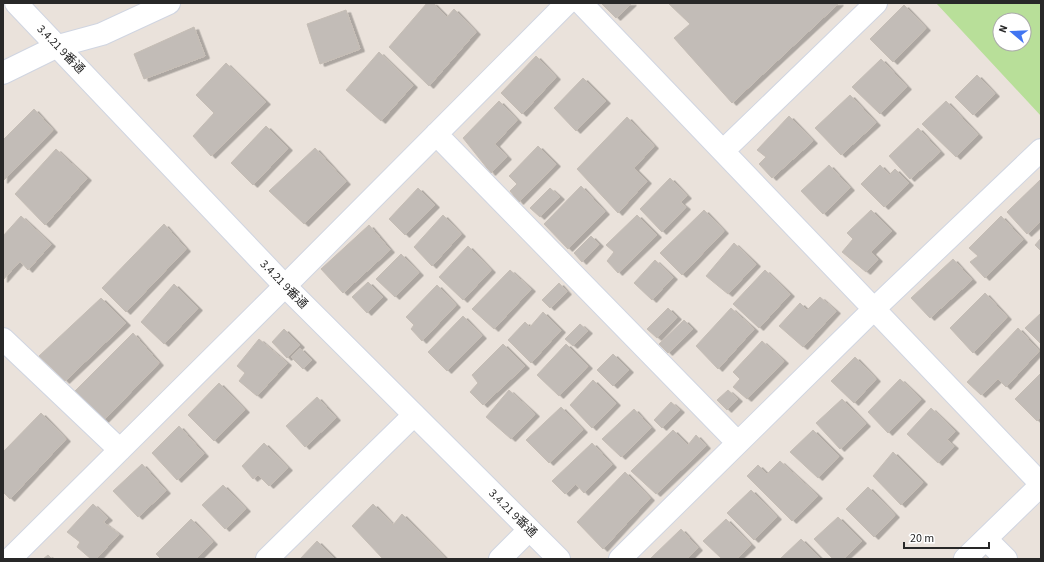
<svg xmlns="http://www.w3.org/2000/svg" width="1044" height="562" viewBox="0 0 1044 562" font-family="'Source Sans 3','Noto Sans JP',sans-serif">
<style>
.green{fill:#b8df99;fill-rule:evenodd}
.building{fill:#c2bcb7;stroke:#c5bdb5;filter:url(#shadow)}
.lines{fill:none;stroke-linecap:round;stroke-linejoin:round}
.street-casing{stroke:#d0d5e1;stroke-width:24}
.secondary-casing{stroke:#d0d5e1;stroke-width:24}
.street{stroke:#fff;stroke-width:22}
.secondary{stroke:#fff;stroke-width:22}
.labels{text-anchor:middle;stroke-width:3.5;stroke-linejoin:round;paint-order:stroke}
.street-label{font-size:12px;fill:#282828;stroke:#fff}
</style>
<defs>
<filter id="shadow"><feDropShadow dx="4.5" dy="2.5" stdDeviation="0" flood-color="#0004"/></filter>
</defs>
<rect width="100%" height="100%" fill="#eae2db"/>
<path class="green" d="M936,3h105v113zM1000,20h24v24h-24z"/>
<path class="building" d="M427,3h6l14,14 7,-8 22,23 -47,54 -40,-39z
M601,3h31l-16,15z
M668,3h171l-107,100 -58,-65 16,-14z
M904,5l22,23 -33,34 -23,-23z
M346,10l14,39 -40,15 -13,-40z
M194,27l11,29 -61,23 -10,-25z
M379,52l34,33 -32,36 -35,-31z
M536,56l20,21 -34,37 -21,-21z
M881,59l26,28 -27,27 -28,-27z
M226,63l40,39 -55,54 -18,-20 21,-23 -18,-18z
M977,75l18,19 -22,21 -18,-18z
M583,78l23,23 -30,30 -22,-23z
M850,95l26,28 -35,32 -26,-27z
M499,101l18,19 -22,24 12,13 -16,16 -28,-35z
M946,101l32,34 -22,22 -34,-33z
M34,109l19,21 -50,51v-41z
M789,116l24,25 -41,37 -13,-14 7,-7 -9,-7z
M627,117l27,29 -20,22 13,13 -29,32 -41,-44z
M266,126l22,22 -35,37 -22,-22z
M918,128l22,24 -30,27 -21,-23z
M538,146l18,18 -37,38 -9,-11 7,-7 -8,-8z
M315,148l31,34 -42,42 -35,-33z
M56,149l31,29 -42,47 -30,-31z
M829,165l21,23 -27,26 -22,-23z
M880,165l9,10 6,-6 14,14 -25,24 -23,-23z
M670,178l17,18 -7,6 6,5 -24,25 -22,-23z
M1040,180l1,1v40l-14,13 -20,-22z
M581,186l24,26 -37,37 -24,-25z
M418,188l17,17 -30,30 -16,-16z
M550,188l10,9 -20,20 -10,-9z
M704,210l20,21 -42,44 -22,-22z
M871,210l21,21 -21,21 7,7 -12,13 -24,-20 11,-13 -6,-6z
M443,215l18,19 -29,32 -18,-19z
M637,215l20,20 -39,38 -11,-12 7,-9 -8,-7z
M21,216l30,28 -23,26 -8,-9 -17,19v-44z
M1001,216l22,24 -38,38 -15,-16 8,-6 -9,-8z
M164,224l22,25 -60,63 -24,-24z
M369,225l21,25 -47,43 -22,-24z
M591,236l8,8 -17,18 -8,-9z
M1041,238v13l-6,-6z
M734,243l22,21 -28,30 -22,-18z
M468,246l23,24 -28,30 -24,-23z
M401,254l18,19 -24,24 -19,-18z
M953,259l19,21 -42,38 -19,-20z
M655,260l18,17 -21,23 -18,-17z
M510,270l21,19 -37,40 -22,-20z
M765,270l25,24 -31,34 -26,-24z
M368,282l15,15 -16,16 -15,-16z
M559,283l8,9 -17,16 -8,-8z
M174,284l24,24 -34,36 -23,-22z
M437,285l19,20 -34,36 -11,-12 3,-4 -8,-8z
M985,293l22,24 -34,36 -23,-25z
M820,297l16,14 -33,36 -24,-21 21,-23 7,7z
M101,298l25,25 -61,58 -26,-25z
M668,308l9,9 -20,21 -10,-9z
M731,308l23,21 -36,40 -22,-23z
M543,312l18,18 -30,33 -23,-23 17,-18 5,5z
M1041,313v31l-16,-16z
M463,316l19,20 -35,35 -19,-19z
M684,320l9,9 -25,24 -9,-9z
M580,324l8,7 -15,15 -8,-7z
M1018,328l21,23 -33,36 -8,-8 -17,16 -14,-13z
M284,329l16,16 -13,13 -15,-16z
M133,333l26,30 -55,57 -29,-29z
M259,339l28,24 -30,33 -18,-15 6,-8 -8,-7z
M762,341l22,20 -37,38 -14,-12 7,-8 -7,-7z
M503,344l22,22 -42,39 -13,-13 8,-9 -6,-8z
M566,344l22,22 -29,30 -22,-21z
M300,348l12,12 -9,9 -12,-12z
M613,354l16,16 -16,16 -16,-16z
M855,357l21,22 -22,24 -23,-22z
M1041,373v44l-4,4 -22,-22z
M900,379l21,20 -33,34 -20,-21z
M593,380l23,23 -24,25 -22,-23z
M219,383l26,27 -31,31 -26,-26z
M509,390l26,24 -24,25 -25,-22z
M728,390l10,9 -11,11 -10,-10z
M317,397l19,21 -31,29 -19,-21z
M842,399l24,25 -26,25 -24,-26z
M671,402l9,8 -18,18 -8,-8z
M561,407l22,23 -34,33 -23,-23z
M931,408l24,23 -8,9 7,6 -16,17 -31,-29z
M634,409l17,19 -30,29 -19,-18z
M41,413l25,26 -56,60 -7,-7v-40z
M179,426l25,28 -27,26 -25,-27z
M673,430l15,15 8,-10 10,11 -50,48 -25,-23z
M813,430l26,26 -21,22 -28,-26z
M264,443l24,25 -19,18 -11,-11 -5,4 -11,-13z
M592,443l20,22 -28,28 -8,-9 -11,10 -13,-13z
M893,452l30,30 -22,23 -28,-29z
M780,461l38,35 -26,25 -45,-45 11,-11 9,9z
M142,464l24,27 -28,26 -25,-26z
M625,472l25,26 -47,51 -26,-27z
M223,485l23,24 -21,20 -23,-24z
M868,487l27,28 -21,22 -28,-28z
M751,490l26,27 -23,23 -27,-27z
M93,504l15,14 -5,4 16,12 -23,25h-5l-14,-12 3,-5 -13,-10z
M373,504l20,21 9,-11 44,45h-63l-31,-33z
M838,517l24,24 -19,18h-10l-19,-20z
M191,519l22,23 -17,17h-35l-5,-5z
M726,519l25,26 -15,14h-14l-19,-18z
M681,529l17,19 -11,11h-37z
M801,539l20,20h-41z
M317,541l18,18h-35z
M48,555l4,4h-9z"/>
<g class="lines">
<g class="street-casing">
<path id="street" d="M581,3l293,306 167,175
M3,73l55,-27 44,-12 67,-31
M436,134l302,309
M723,151l153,-148
M3,339l117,111
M986,539l20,20
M10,559l275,-273 282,-283
M267,559l147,-144
M500,559l29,-29
M620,559l254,-250 167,-159"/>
</g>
<g class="secondary-casing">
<path id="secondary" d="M16,3l269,283 274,273
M965,559l76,-74"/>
</g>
<use href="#street" class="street"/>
<use href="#secondary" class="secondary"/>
</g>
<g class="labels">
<g class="street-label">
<text transform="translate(61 49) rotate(46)" y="4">3.4.21 9番通</text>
<text transform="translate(284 284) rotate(46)" y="4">3.4.21 9番通</text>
<text transform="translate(513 513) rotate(45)" y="4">3.4.21 9番通</text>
</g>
</g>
<rect width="1044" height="562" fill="none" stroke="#282828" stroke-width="8"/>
<g transform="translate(1012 32) rotate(289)"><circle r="19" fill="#ffffff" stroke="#a9a9a9"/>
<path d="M0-3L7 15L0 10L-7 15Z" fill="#4175f1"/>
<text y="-6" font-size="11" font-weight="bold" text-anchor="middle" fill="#282828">N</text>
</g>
<path d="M904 542v6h85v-6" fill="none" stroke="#282828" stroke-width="2"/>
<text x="910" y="542" font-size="12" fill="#282828" stroke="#ffffff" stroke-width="3" paint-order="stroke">20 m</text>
</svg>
